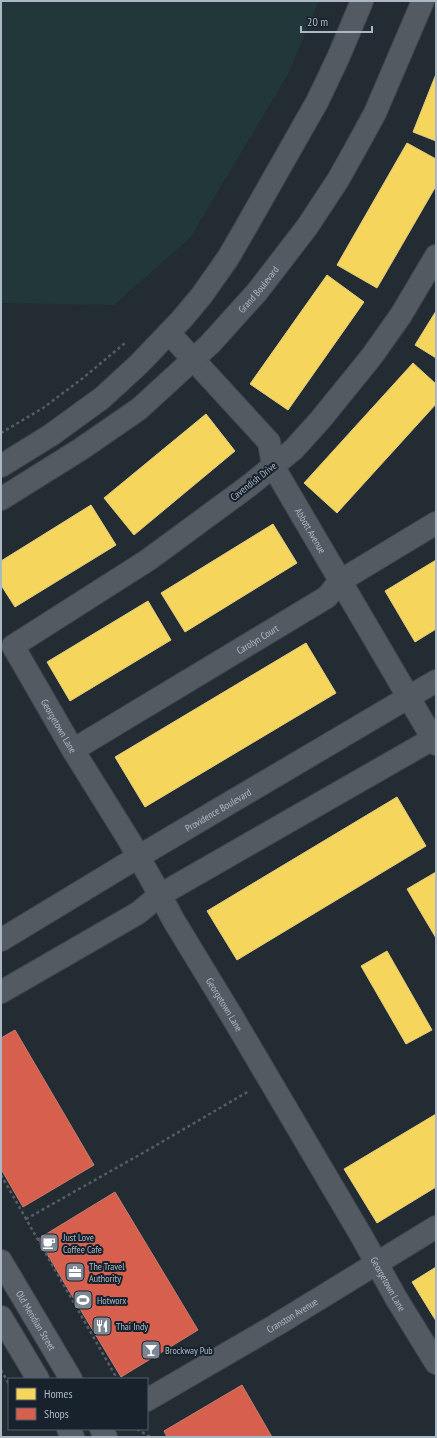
<svg xmlns="http://www.w3.org/2000/svg" width="437" height="1438" viewBox="0 0 437 1438" font-family="'PT Sans Narrow',sans-serif">
<style>
.green{fill:#213739}
.homes{fill:#f6d55c;stroke:#e0cc7c}
.shops{fill:#d6604d;stroke:#c97a71}
.lines{fill:none;stroke-linecap:round;stroke-linejoin:round}
.minor-casing{stroke:#42484d;stroke-width:24}
.secondary-casing{stroke:#42484d;stroke-width:24}
.path{stroke:#565e64;stroke-width:2.5;stroke-dasharray:3 3;stroke-linecap:butt}
.minor{stroke:#535a61;stroke-width:22}
.secondary{stroke:#575e66;stroke-width:22}
.labels{text-anchor:middle;stroke-width:4;stroke-linejoin:round;paint-order:stroke}
.street-label{font-size:10px;fill:#abb8c6;stroke:#17222d}
.poi-label{font-size:10px;fill:#abb8c6;stroke:#17222d;text-anchor:start}
</style>
<rect width="100%" height="100%" fill="#242c33"/>
<path class="green" d="M1,1h318l-31,73 -98,164 -76,67 -113,-2z"/>
<path class="homes" d="M436,74v67l-23,-9z
M407,143l29,16v27l-59,102 -40,-23z
M327,275l37,27 -76,108 -38,-26z
M436,311v47l-21,-13z
M413,363l23,21v20l-99,109 -33,-30z
M206,414l29,37 -101,84 -30,-37z
M91,505l25,40 -101,62 -14,-22v-24z
M273,524l24,39 -112,69 -24,-39z
M436,560v69l-21,13 -30,-51z
M148,601l23,39 -101,61 -23,-39z
M306,643l30,50 -191,114 -30,-50z
M397,797l29,49 -189,114 -30,-49z
M436,872v66l-29,-49z
M387,951l45,79 -26,14 -45,-78z
M436,1114v73l-59,36 -33,-54z
M436,1267v54l-24,-39z"/>
<path class="shops" d="M15,1030l79,135 -71,42 -22,-38v-131z
M115,1192l83,138 -77,47 -83,-138z
M242,1385l30,52h-105l-3,-6z"/>
<g class="lines">
<g class="minor-casing">
<g id="minor">
<path id="s1" d="M436,256l-35,59 -29,41 -51,63 -27,30 -44,36 -102,75 -135,86 60,104 56,90 31,55 14,26 59,97 129,219 34,61 40,65"/>
<path id="s2" d="M169,333l100,109 4,24 163,278"/>
<path d="M1,466l50,-31 51,-37 37,-34 43,-45 20,-24 26,-37 18,-31 71,-125 21,-44 24,-57"/>
<path id="s3" d="M1,499l80,-50 58,-40 71,-65 47,-52 50,-65 31,-47 19,-34 18,-33 48,-112"/>
<path id="s4" d="M73,750l254,-153 13,-16 96,-58"/>
<path id="s5" d="M1,940l137,-83 298,-176"/>
<path d="M1,992l137,-79 22,-18 276,-158"/>
<path id="s6" d="M147,1400l129,-75 160,-98"/>
</g>
</g>
<g class="secondary-casing">
<g id="secondary">
<path id="s7" d="M1,1261l70,118"/>
<path d="M1,1317l37,62"/>
<path d="M68,1429l5,8"/>
<path d="M101,1429l5,8"/>
</g>
</g>
<path class="path" d="M1,433l42,-25 40,-30 42,-35
M1,1175l114,200 -1,4
M26,1219l122,-69 101,-59
M1,1370l8,14
M137,1429l13,8"/>
<use href="#minor" class="minor"/>
<use href="#secondary" class="secondary"/>
</g>
<defs>
<g id="cafe-square" transform="scale(1)"><rect x="-9" y="-9" width="18" height="18" rx="4" fill="#7c8793" stroke="#17222d"/><path d="M-5.5-4.5H6V0H3Q3 3.5 0 3.5H-2.5Q-5.5 3.5-5.5 0ZM3-3.2v2h1.7v-2ZM-6 4.5H4V6H-6Z" fill="#fff"/></g>
<g id="office-square" transform="scale(1)"><rect x="-9" y="-9" width="18" height="18" rx="4" fill="#7c8793" stroke="#17222d"/><path d="M-6-3h4V-5.5h4V-3h4V5H-6ZM-1-4.5V-3h2v-1.5ZM-6 0V1H6V0Z" fill="#fff"/></g>
<g id="stadium-square" transform="scale(1)"><rect x="-9" y="-9" width="18" height="18" rx="4" fill="#7c8793" stroke="#17222d"/><path d="M0-5a6.5 5 0 1 0 0 10a6.5 5 0 1 0 0-10ZM-3.5-1.8h7v3.6h-7Z" fill="#fff"/></g>
<g id="restaurant-square" transform="scale(1)"><rect x="-9" y="-9" width="18" height="18" rx="4" fill="#7c8793" stroke="#17222d"/><path d="M-5-6h1v4h1v-4h1v4h1v-4h1v5L-1.5 .5V6h-2V.5L-5-1ZM5-6V6H3V1.5H1.5Q1.5-4 5-6Z" fill="#fff"/></g>
<g id="bar-square" transform="scale(1)"><rect x="-9" y="-9" width="18" height="18" rx="4" fill="#7c8793" stroke="#17222d"/><path d="M-6-5H6L.8 .8V4.5H3.5V6h-7V4.5H-.8V.8Z" fill="#fff"/></g>
</defs>
<g fill-rule="evenodd">
<use href="#cafe-square" x="49" y="1243"/>
<use href="#office-square" x="75" y="1272"/>
<use href="#stadium-square" x="83" y="1300"/>
<use href="#restaurant-square" x="102" y="1326"/>
<use href="#bar-square" x="151" y="1350"/>
</g>
<g class="labels">
<g class="street-label">
<text dy="4" stroke="none"><textPath href="#s3" startOffset="334">Grand Boulevard</textPath></text>
<text transform="translate(253 481) rotate(-38)" y="4">Cavendish Drive</text>
<text dy="4" stroke="none"><textPath href="#s2" startOffset="247">Abbott Avenue</textPath></text>
<text dy="4" stroke="none"><textPath href="#s4" startOffset="215">Carolyn Court</textPath></text>
<text dy="4" stroke="none"><textPath href="#s1" startOffset="676">Georgetown Lane</textPath></text>
<text dy="4" stroke="none"><textPath href="#s5" startOffset="253">Providence Boulevard</textPath></text>
<text dy="4" stroke="none"><textPath href="#s1" startOffset="1000">Georgetown Lane</textPath></text>
<text dy="4" stroke="none"><textPath href="#s1" startOffset="1324">Georgetown Lane</textPath></text>
<text dy="4" stroke="none"><textPath href="#s6" startOffset="168">Cranston Avenue</textPath></text>
<text dy="4" stroke="none"><textPath href="#s7" startOffset="69">Old Meridian Street</textPath></text>
</g>
<g class="poi-label">
<text x="63" y="1241">Just Love<tspan x="63" dy="12">Coffee Cafe</tspan></text>
<text x="89" y="1270">The Travel<tspan x="89" dy="12">Authority</tspan></text>
<text x="97" y="1304">Hotworx</text>
<text x="116" y="1330">Thai Indy</text>
<text x="165" y="1354">Brockway Pub</text>
</g>
</g>
<rect width="437" height="1438" fill="none" stroke="#abb8c6" stroke-width="4"/>
<rect x="8" y="1378" width="140" height="52" fill="#17222d" stroke="#525e6a"/>
<rect x="16" y="1388" width="20" height="12" fill="#f6d55c" stroke="#525e6a"/>
<text x="44" y="1398" font-size="12" fill="#abb8c6">Homes</text>
<rect x="16" y="1408" width="20" height="12" fill="#d6604d" stroke="#525e6a"/>
<text x="44" y="1418" font-size="12" fill="#abb8c6">Shops</text>
<path d="M301 26v6h71v-6" fill="none" stroke="#abb8c6" stroke-width="2"/>
<text x="307" y="26" font-size="12" fill="#abb8c6" stroke="#17222d" stroke-width="3" paint-order="stroke">20 m</text>
</svg>
